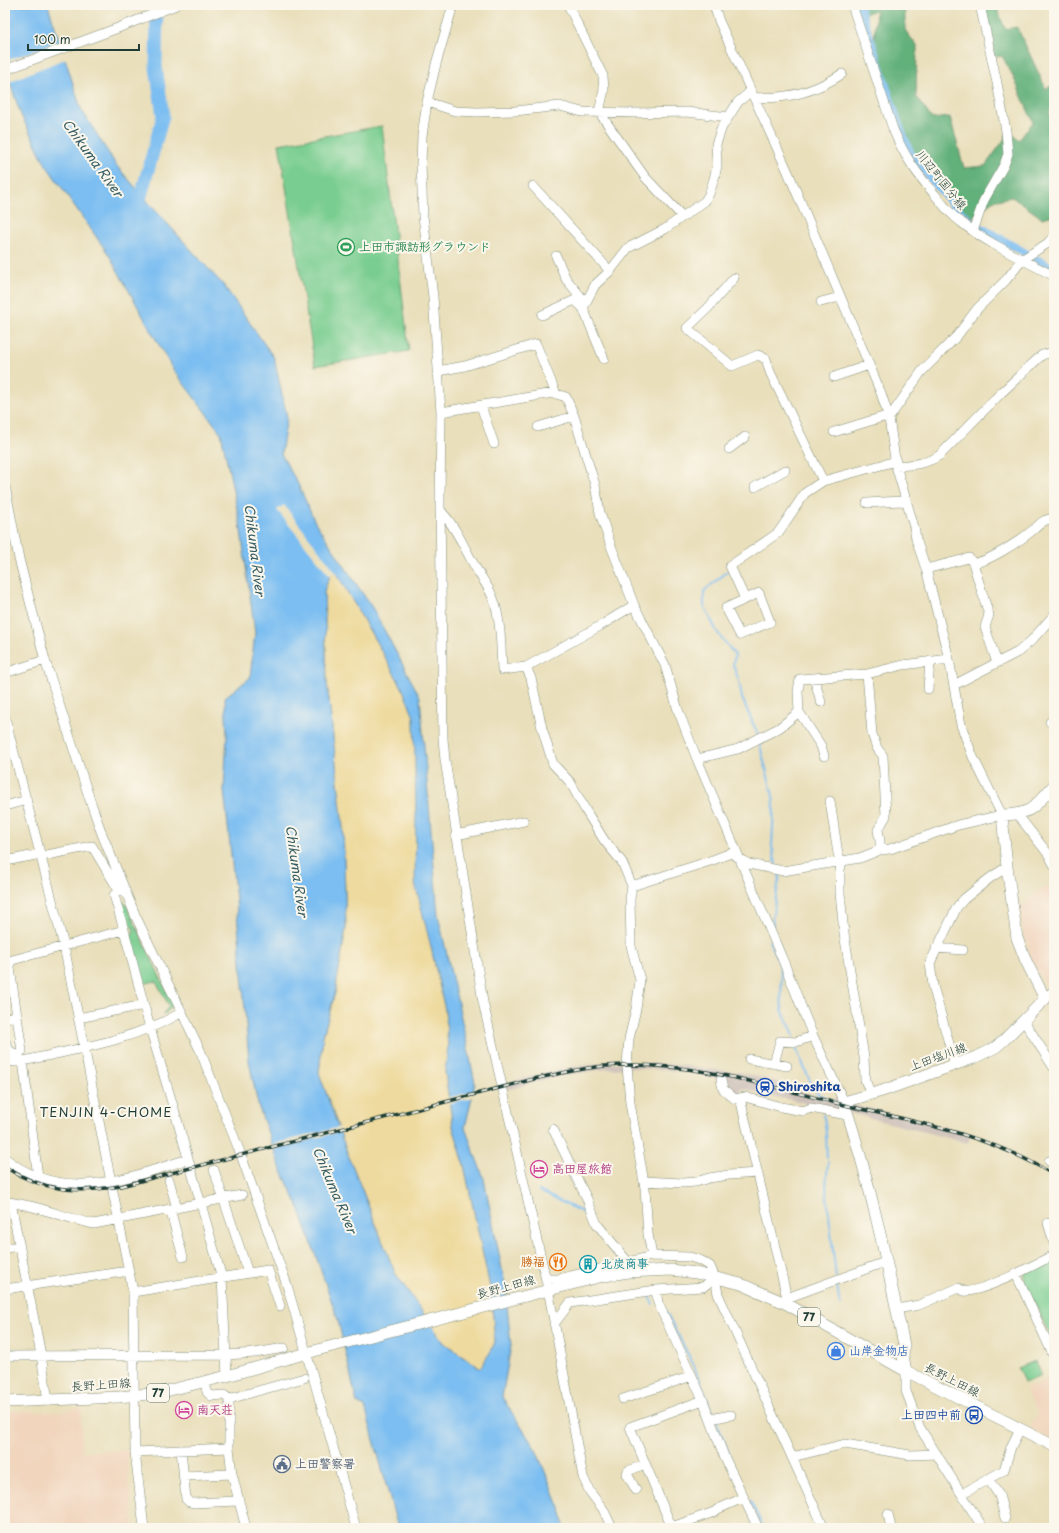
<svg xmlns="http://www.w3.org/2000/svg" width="1059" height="1533" viewBox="0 0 1059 1533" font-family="'Playpen Sans','Klee One',sans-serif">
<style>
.built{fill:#f1d5bd}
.industrial{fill:#cec1ba}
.green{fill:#79cd90;stroke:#4c8562}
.forest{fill:#62b07a;stroke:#407657}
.sand{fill:#eeda9e;stroke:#868c69}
.water{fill:#7cbef1;stroke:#4e7e92;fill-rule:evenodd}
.pier{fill:#e9dfbb}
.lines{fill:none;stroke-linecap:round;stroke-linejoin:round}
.stream{stroke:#7cbef1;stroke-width:2}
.canal{stroke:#7cbef1;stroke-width:8}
.river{stroke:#7cbef1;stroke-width:13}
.minor-casing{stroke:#848e78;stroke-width:10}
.major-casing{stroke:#848e78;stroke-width:12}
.minor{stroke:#fff;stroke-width:9}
.major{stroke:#fff;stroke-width:11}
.rail-casing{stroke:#1f3d34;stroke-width:3.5}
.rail{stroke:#fbf7ec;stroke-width:2;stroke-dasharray:6;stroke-linecap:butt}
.labels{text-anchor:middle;stroke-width:4;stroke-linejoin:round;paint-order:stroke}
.shield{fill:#fbf7ec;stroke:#61756b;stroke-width:1}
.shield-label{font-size:11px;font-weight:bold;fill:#1f3d34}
.street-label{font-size:12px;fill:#1f3d34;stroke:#fbf7ec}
.leisure-label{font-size:12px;font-weight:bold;fill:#27864d;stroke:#fbf7ec;text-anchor:start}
.transit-label{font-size:12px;font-weight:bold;fill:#164399;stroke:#fbf7ec;text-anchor:start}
.hotel-label{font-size:12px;font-weight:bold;fill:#b23c85;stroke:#fbf7ec;text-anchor:start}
.food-label{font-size:12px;font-weight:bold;fill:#c56008;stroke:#fbf7ec;text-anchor:end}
.culture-label{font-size:12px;font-weight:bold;fill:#0d838f;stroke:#fbf7ec;text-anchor:start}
.shop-label{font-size:12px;font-weight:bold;fill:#366cbe;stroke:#fbf7ec;text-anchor:start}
.service-label{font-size:12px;font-weight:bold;fill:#4e5e75;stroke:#fbf7ec;text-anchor:start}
.water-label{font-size:13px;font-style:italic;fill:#365d63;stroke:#fbf7ec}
.neighbourhood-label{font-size:13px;letter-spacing:1px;fill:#1f3d34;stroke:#fbf7ec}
</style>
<rect width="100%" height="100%" fill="#fbf7ec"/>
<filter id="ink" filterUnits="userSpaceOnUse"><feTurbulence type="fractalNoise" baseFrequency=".025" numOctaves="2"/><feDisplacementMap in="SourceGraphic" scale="8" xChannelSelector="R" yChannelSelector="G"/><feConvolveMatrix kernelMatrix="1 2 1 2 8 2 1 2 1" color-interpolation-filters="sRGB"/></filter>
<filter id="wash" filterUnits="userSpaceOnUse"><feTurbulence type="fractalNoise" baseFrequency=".012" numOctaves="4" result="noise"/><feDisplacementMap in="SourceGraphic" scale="16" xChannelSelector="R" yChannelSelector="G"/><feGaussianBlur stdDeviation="0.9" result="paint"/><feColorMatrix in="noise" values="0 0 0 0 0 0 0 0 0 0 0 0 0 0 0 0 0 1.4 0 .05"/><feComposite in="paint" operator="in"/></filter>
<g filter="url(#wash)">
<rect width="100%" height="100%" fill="#e9dfbb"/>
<path class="built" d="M1054,883v103l-6,5 -17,-32 -8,-29 -5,-23 10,-5 7,-9z
M1054,1377v59l-2,4 -22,-12 8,-15 -13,-23z
M77,1408h4l1,44 45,-2 1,27 6,51h-129v-117l56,1z"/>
<path class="industrial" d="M631,1062l47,3 65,8 35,9 18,8 34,10 9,-3 3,5 96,23 33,9 -3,9 -134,-34 -29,-4v-2l-21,-5v1l-42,-11 -2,5 -6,4 -12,-17 -25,-7 -19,-2 -47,-3 -25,1 -48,7 -52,14 -2,-7 68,-16 33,-4z"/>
<path class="green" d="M382,126l27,225 -94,15 -36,-222z
M118,898l8,6 47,101 -7,8 -3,1 6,-8 -13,-25 -14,3 -14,-49 6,-3 -2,-6 -6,1z
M1054,1261v83l-30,-63 1,-8z
M1035,1361l6,15 -17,7 -6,-15z"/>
<path class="forest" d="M862,5h43v25l12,16 -1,50 16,23 18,-2 14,51 21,-2 19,-26 4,-9 11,9 14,-18 -20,-46 -11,-20 -7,1 -14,-52h15l9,24 12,-2 29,62 8,-5v22l-5,7 5,5v17l-1,2 1,2v76l-12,3 -30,-21 -20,4 -20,18 -15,-14 -37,-41 -14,-25 -6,-15 -26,-79 2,-35 -12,4z"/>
<path class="sand" d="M336,572l66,115 12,30 2,94 15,136 14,63 3,36 -3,27 8,53 10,34 28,132 4,50 -4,9 -10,17 -37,-25 -49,-70 -48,-121 -28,-79 4,-37 12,-43 11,-65 -3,-100 -16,-146 -3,-91 6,-15z"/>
<path class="water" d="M5,5h43l33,104 35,56 39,45 70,77 49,71 13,59 -6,37 17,30 17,38 58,87 47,88 18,218 29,129 8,39 -10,45 19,51 21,105 6,62 -9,51 34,53 26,63 2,15h-166l-33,-121 -8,-4 -19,-83 -38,-110 -20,-43 -22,-62 -9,-44 -13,-161 -12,-110 3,-56 -2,-37 25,-19 5,-45 -15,-110 -19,-90 -49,-65 -63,-113 -63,-90 -25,-50 -16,-47zM336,572l66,115 12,30 2,94 -1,72 16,64 14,63 3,36 -3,27 8,53 10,34 28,132 4,50 -4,9 -11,17 -36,-25 -49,-70 -48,-121 -28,-79 4,-37 12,-43 11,-65 -3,-100 -16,-146 -3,-91 6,-15z"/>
<path class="pier" d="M62,41l5,17 -42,17 -17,8 -3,-8v-14z
M284,505l52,67 -6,4 -53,-66z
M475,1091l-1,6 -27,7v-6z
M340,1127l2,4 -70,19 -2,-5z"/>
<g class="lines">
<path class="stream" d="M728,571l-24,20v14l2,4 11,23 18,23 -2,10 6,16 3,17 16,37
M759,742l14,54 1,10 -2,40 4,18
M773,926l-1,-7 8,-45
M769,941c3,9 10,17 11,26 3,12 0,28 2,41 2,11 10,18 12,29
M795,1046l18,42 5,6 7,3
M823,1115c4,9 3,31 4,43
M828,1162l-2,25 10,91
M539,1191l51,25
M837,1285l3,20
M648,1295l5,9
M665,1310l28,54 21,52
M716,1420l18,47
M750,1501l14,27"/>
<path class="canal" d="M859,5l40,120 12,29 9,12 35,41 16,14
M980,227l74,42"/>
<path class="river" d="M137,210l26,-94 -7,-49 1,-62"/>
</g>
</g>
<g filter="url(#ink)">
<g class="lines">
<g class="minor-casing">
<path id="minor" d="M453,5l-17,59 -9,38 -5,34 -1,28 2,52 10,81 8,115 -1,91 3,236 2,21 38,242 65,287 35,188 7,15 13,17 9,19
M568,5l35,71 1,14 -5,22 46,65 37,39
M852,5l41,124c11,27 24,45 43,67 7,9 15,19 25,26 27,22 63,38 93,54
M5,70l113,-42 58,-23
M754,98c8,-1 16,0 24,-1 24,-2 44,-10 64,-23
M427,102l28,9 22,1 38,-1 45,-5 22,6 52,1 53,-1 41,5
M533,186l77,85
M973,231l11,-31 20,-35 4,-11 -2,-23 -9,-48 -17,-78
M556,256l10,23 20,24
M734,278l-26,30 -21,20 45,38 26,-11 8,4 4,13 53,109
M821,302l19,-5
M542,315l33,-15 8,8
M604,359l-21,-51 12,-23 15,-14 18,-23 37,-19 40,-28 4,-7 5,-15 3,-13 -1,-22 6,-17 16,-25 12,-10
M438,371l27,-5 71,-22 20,50
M834,377l35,-12
M481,406l13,38
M441,412l112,-19 13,4 8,19 21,69 5,28 11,33 23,59 31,60 13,45 19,49 85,199 31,78 31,66
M538,427l36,-11
M834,432l49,-15 6,1 33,-47 35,-35 20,-27 29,-29 17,-21 25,-16 6,-7
M729,449l16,-12
M896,466c16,-1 31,-2 44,-11l61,-62 41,-38 12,-3
M5,486l14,73 26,101 45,140 12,34 34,83 64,133 41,105 46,130 69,243
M755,487l30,-17
M867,503l34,-2 6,2
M441,511c14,15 22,34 32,52 6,12 15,22 20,35 8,20 8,50 9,72l24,-3 5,11 11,50 11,36 17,18 16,29 18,29 18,22 10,24 -2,13 1,47 9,34 -4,29 -7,30 -2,26 3,38 15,85 3,46 4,22
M973,563c14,0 48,-23 60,-33 10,-8 7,-9 21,-12
M926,569l43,-11 4,5 16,52 -4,12 12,36
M759,593l11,29 -30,13 -14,-27z
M745,599l-15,-33 48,-33 27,-40 18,-12 73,-20
M526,667l74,-41 34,-21
M5,673l40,-13
M867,674l5,60 5,14 6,8 3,60 -8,14 2,11v9
M814,678l7,24
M954,685l64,-33 13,-11 23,-26
M928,689l2,-28
M5,718l59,228 69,346 2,160 9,76
M1050,722l4,-3
M824,756l-3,-10 -22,-34 -1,-21 2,-12 67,-5 36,-9 46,-6
M697,759l41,-10 41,-21 20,-16
M830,801l8,53 4,8 -2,8v23l4,40 20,124 1,23 6,14
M5,806l22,-6
M1017,814l32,41 5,10
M456,835l68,-14
M42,856l50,-10 26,43 8,4
M5,861l36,-7
M632,886l78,-25 21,-8 18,11 34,7 77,-13 20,-8 10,-1 68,-24 44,-10 -29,-58 -12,-32 -12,-66 -23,-90 -10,-30 -2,-12 -18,-61 -7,-48 -8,-25 -93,-221 -69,-151 -5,-16
M124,930l26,98 28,95 44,155 5,98
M936,948l27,2
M9,961l13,90
M5,962l119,-32 -10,-35
M1045,999l9,-9
M5,1018l12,-2
M78,1018l66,-13
M1024,1021l30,47
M5,1041l4,9 14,11 15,116
M749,1059l38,7
M5,1060l10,2 8,-1c54,-12 110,-21 158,-48
M774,1064l6,-23 16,1 17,-6
M955,1065l-22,-79 -3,-23 27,-56 7,-8 26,-21 17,-11
M721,1080l2,9 12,10 10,-2 36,10 22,4 8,-3 36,7
M740,1098l47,200
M553,1129l34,70 10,25 30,37
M5,1158c56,46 122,21 183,1
M1049,1161l5,4
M214,1170l34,103
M169,1180l8,28
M644,1181l38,2 14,-1 13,-4 20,-3 28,-2
M5,1202c30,2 59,16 89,22l148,-29
M11,1203l30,152 7,46
M170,1209l13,48
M1048,1223l6,20
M5,1248l15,-2
M1054,1255l-38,19 38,83
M546,1279h12l94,-23 38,1 12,4 8,5 5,12 3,16 106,234
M5,1289l124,-18
M656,1290l2,13 45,97 21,56 34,72
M133,1292l135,-22 12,36
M785,1302l2,-4 98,-36
M897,1309l22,-4 39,-17c2,1 4,2 6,3 11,2 41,-12 52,-17
M554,1324l16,-21 86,-13 47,-3 12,-9
M5,1356l221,-1 29,-2 29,-5
M906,1371v20l14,37 63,100
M205,1382l2,10 4,4 13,-1 5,4v49l3,26 14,54
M229,1399l75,-21
M623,1399l69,-23
M710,1419l21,-4
M181,1450l5,49 3,3 4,1 45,-2
M135,1452l94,-4
M792,1457l53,-13 65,11 27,-1
M183,1476l49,-2
M988,1479l11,16 6,23
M636,1490l-9,-16 1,-3 17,-7
M962,1494l42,-24 7,-23 9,-18
M888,1514l3,14
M672,1527l42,-15 4,-3 25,-11
M672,1528l-42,-101 73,-27"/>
</g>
<g class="major-casing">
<path id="major" d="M906,1371l-3,-15 1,-11c-17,-82 -34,-164 -60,-243l38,-11 94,-34 20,-10 8,-7 41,-41 -19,-38 -9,-23 -10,-71 -5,-52c31,-1 32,-8 52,-30
M5,1402l114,-5 39,-4 69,-17 94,-27 278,-72 29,-5 43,-2 25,3 45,11 44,19 121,68 148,75"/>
</g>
<use href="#minor" class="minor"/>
<use href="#major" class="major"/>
<g class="rail-casing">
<path id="rail" d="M5,1167c39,25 72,26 116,19l413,-107c24,-5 47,-11 71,-13 87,-7 170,23 252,42 68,16 137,29 197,67"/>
</g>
<use href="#rail" class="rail"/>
</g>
</g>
<defs>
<g id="stadium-ring" transform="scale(0.9)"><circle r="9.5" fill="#fbf7ec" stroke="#2e9e5b" stroke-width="1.5"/><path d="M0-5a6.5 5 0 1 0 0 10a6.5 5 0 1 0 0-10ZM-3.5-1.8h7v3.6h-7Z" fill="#2e9e5b"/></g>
<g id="station-ring" transform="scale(0.9)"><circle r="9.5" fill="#fbf7ec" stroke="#1a4fb4" stroke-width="1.5"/><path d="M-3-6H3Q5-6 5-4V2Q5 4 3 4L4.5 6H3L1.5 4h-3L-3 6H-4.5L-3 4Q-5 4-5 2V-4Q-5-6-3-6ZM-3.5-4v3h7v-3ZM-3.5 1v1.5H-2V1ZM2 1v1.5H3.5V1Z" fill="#1a4fb4"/></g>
<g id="hotel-ring" transform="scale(0.9)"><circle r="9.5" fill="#fbf7ec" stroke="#d1479c" stroke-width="1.5"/><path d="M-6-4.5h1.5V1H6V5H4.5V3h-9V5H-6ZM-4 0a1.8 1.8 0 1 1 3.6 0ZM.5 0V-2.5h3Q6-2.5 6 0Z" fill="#d1479c"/></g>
<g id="restaurant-ring" transform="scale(0.9)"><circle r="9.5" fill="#fbf7ec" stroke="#e8710a" stroke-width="1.5"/><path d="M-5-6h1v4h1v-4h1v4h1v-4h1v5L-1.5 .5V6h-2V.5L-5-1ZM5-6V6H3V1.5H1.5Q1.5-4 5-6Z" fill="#e8710a"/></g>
<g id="building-ring" transform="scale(0.9)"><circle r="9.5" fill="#fbf7ec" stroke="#0f9aa8" stroke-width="1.5"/><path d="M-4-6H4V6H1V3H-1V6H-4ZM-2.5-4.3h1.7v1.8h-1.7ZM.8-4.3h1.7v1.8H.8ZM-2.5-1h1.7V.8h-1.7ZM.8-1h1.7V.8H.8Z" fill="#0f9aa8"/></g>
<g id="shop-ring" transform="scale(0.9)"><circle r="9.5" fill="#fbf7ec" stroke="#3f7fe0" stroke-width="1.5"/><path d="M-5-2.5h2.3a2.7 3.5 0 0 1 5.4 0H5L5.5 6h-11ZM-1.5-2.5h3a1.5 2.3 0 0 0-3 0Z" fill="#3f7fe0"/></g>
<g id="bus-ring" transform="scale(0.9)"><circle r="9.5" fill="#fbf7ec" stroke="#1a4fb4" stroke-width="1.5"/><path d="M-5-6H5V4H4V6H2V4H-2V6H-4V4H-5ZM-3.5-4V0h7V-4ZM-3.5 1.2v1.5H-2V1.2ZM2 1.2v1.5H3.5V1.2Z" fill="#1a4fb4"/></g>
<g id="civic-ring" transform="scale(0.9)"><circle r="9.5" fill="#fbf7ec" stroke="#5c6f8a" stroke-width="1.5"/><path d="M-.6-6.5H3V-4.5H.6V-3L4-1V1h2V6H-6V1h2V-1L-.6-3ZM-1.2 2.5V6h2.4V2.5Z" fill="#5c6f8a"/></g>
</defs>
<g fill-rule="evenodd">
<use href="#stadium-ring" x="346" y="247"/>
<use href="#station-ring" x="765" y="1087"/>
<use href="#hotel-ring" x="539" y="1169"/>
<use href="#restaurant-ring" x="558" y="1262"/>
<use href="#building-ring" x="588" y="1264"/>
<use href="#shop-ring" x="836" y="1351"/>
<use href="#hotel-ring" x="184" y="1410"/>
<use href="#bus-ring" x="974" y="1415"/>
<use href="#civic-ring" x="282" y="1464"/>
</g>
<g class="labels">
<g class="shield">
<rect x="798" y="1308" width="22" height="18" rx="3"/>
<rect x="147" y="1384" width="22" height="18" rx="3"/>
</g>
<g class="shield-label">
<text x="809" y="1321">77</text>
<text x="158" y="1397">77</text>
</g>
<g class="street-label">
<text transform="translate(941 180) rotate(51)" y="4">川辺町国分線</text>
<text transform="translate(938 1057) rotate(-20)" y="4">上田塩川線</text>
<text transform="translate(506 1287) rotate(-15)" y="4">長野上田線</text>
<text transform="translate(952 1380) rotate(27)" y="4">長野上田線</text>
<text transform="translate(101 1385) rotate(-4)" y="4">長野上田線</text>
</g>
<g class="leisure-label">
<text x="359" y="251">上田市諏訪形グラウンド</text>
</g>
<g class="transit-label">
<text x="778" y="1091">Shiroshita</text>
<text x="961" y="1419" text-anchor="end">上田四中前</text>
</g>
<g class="hotel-label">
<text x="552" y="1173">高田屋旅館</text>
<text x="197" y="1414">南天荘</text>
</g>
<g class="food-label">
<text x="545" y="1266">勝福</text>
</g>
<g class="culture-label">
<text x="601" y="1268">北炭商事</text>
</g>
<g class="shop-label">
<text x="849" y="1355">山岸金物店</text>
</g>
<g class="service-label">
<text x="295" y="1468">上田警察署</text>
</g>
<g class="water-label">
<text transform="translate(93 158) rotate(54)" y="5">Chikuma River</text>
<text transform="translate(255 550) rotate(83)" y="5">Chikuma River</text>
<text transform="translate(297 871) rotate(82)" y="5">Chikuma River</text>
<text transform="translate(335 1190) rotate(67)" y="5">Chikuma River</text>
</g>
<g class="neighbourhood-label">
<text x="106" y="1117">TENJIN 4-CHOME</text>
</g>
</g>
<rect width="1059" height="1533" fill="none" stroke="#fbf7ec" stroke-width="20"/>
<path d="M28 44v6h111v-6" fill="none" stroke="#1f3d34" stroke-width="2"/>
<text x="34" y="44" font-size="12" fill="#1f3d34" stroke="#fbf7ec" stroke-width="3" paint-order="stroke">100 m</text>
</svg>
